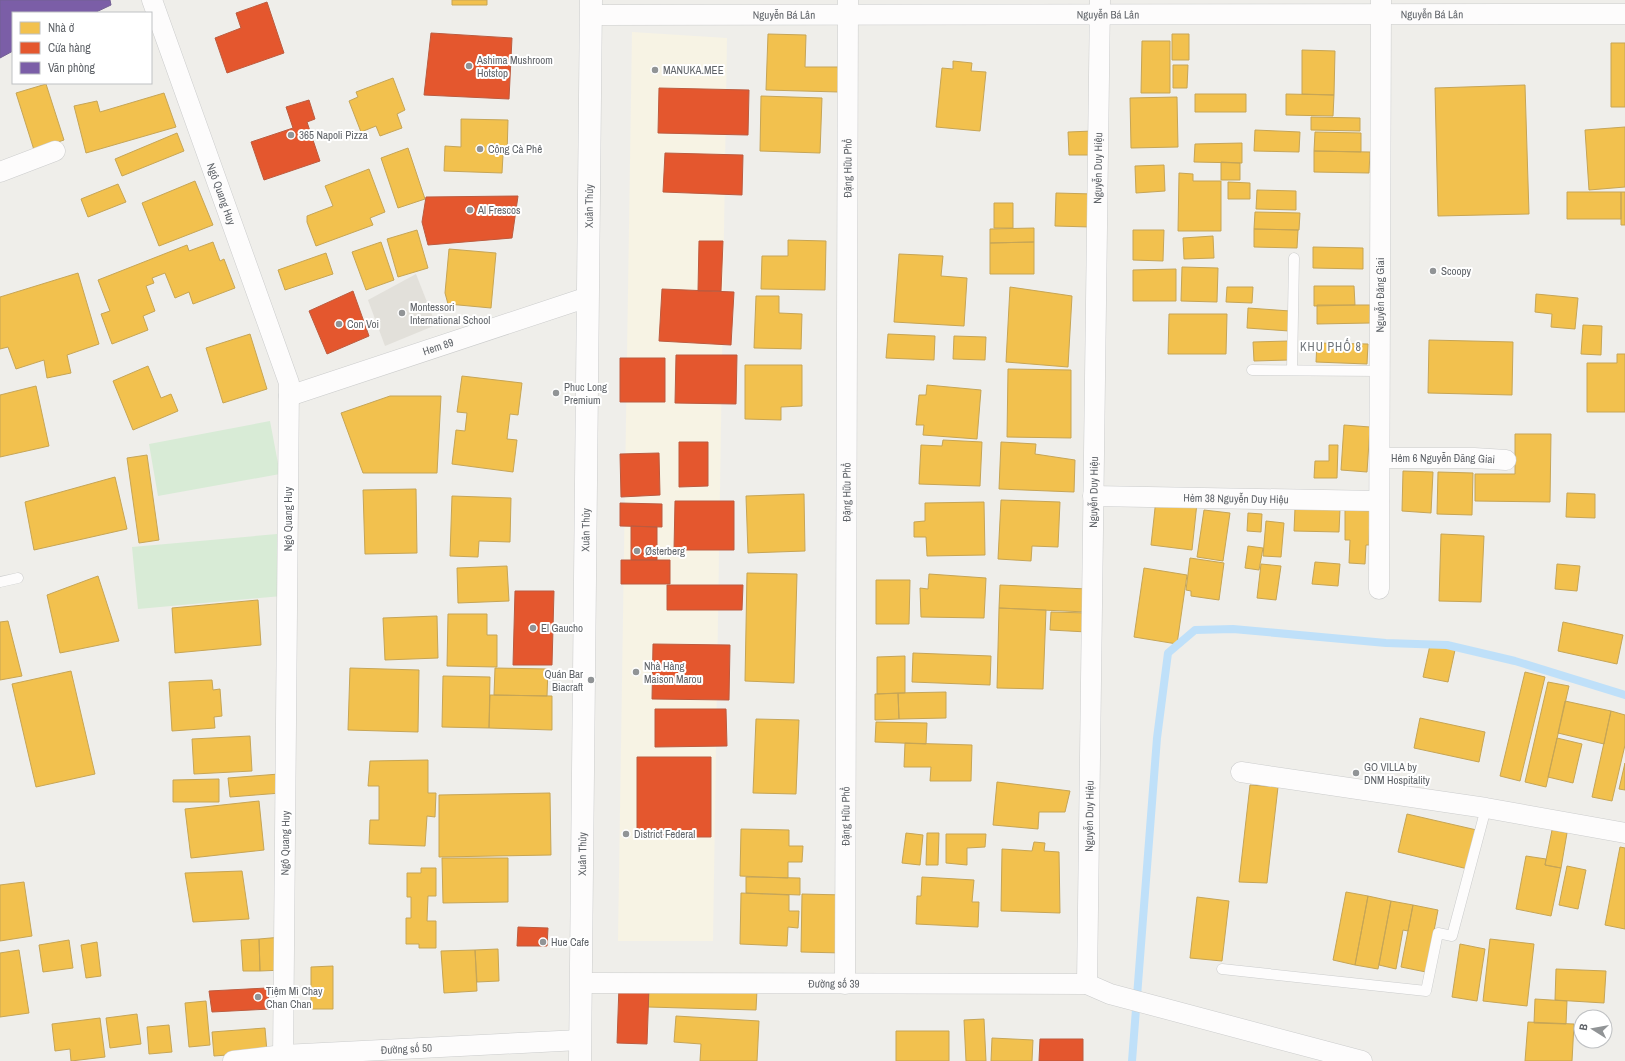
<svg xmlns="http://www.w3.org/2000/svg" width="1625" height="1061" viewBox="0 0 1625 1061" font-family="'Archivo Narrow',sans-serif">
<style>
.commercial{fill:#f7f3e4}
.education{fill:#e2e0da}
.pitch{fill:#d8ebd6}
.homes{fill:#f2c14e;stroke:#c6a556}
.shops{fill:#e4572e;stroke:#bc5b3f}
.offices{fill:#7b5ea7;stroke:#736094}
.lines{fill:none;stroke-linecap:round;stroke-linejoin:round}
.stream{stroke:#bfe0f9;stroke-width:8}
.service-casing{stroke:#cbcccc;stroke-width:11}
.minor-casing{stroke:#cbcccc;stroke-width:21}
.tertiary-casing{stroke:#cbcccc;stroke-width:23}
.service{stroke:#fdfcfc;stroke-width:10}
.minor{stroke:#fdfcfc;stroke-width:20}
.tertiary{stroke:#fdfcfc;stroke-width:22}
.poi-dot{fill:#919496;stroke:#fff;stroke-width:1.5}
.labels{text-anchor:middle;stroke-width:4;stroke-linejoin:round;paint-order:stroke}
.street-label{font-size:11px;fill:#5f6368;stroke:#fff}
.poi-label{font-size:11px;fill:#5f6368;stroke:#fff;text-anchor:start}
.neighbourhood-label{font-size:12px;letter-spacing:1px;fill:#70757a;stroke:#fff}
</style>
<rect width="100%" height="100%" fill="#efeeea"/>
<path class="commercial" d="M632,32l95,6 -14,903h-95z"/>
<path class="education" d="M416,274l20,51 -51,21 -17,-46z"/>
<path class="pitch" d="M270,421l10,53 -122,22 -9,-52z
M277,534l5,62 -144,13 -6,-62z"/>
<path class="homes" d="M452,0h35v5h-35z
M768,34l38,1 -1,32h35l-1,25 -73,-2z
M1172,34h17v26h-17z
M1142,41h28v52h-29z
M1611,43h14v64h-14z
M1302,50l33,1 -1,44 -32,-1z
M953,61l19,2 -1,8 15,1 -6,59 -44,-4 6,-59 11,1z
M1173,65h15l-1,23h-14z
M393,78l12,32 -8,4 5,14 -22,8 -4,-10 -15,6 -12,-31 9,-4 -2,-5z
M46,84l18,56 -30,10 -18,-57z
M1525,85l4,129 -91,2 -3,-128z
M164,93l12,34 -90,26 -12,-47 23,-5 3,11z
M1195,94h51v18h-51z
M1286,94l48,1 -1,21 -47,-1z
M761,96l61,2 -2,55 -60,-2z
M1177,97l1,50 -47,1 -1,-50z
M1311,117l49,1v13l-49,-1z
M461,119l47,1 -1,35h-4l-1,18 -58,-2 1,-25 16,1z
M1625,127v60l-36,3 -4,-60z
M1255,130l45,2 -1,20 -45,-1z
M1093,131v24h-24l-1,-23z
M1315,132l46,1v19l-47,-1z
M177,133l7,18 -62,25 -7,-17z
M1242,143v20l-48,-1 1,-18z
M408,148l17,51 -27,9 -17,-50z
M1314,151l56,1 -1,21 -55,-1z
M1221,162l19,1v17h-19z
M1164,165l1,26 -29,2 -1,-27z
M369,169l16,43 -15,6 3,7 -57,21 -9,-24v-6l26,-10 -8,-20z
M1179,173l14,1v7h28v50h-43z
M195,181l18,44 -54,21 -17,-43z
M1228,182l22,1v16h-22z
M118,184l8,18 -38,15 -7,-18z
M1257,190l39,1v19l-40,-1z
M1567,192h54v27h-54z
M1621,192h4v33h-4z
M1056,193l37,1 -2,33 -36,-1z
M994,203h19v25h-19z
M1255,212l45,1 -1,17 -45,-1z
M1034,228v14l-44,1v-14z
M1254,229l44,1 -1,18 -43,-1z
M417,230l11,38 -30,9 -11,-38z
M1133,230h31l-1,31 -30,-1z
M1213,236l1,22 -30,1 -1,-21z
M788,240l38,1 -1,49 -64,-1 1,-33h26z
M213,242l7,19 4,-2 11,29 -42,16 -4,-12 -14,6 -10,-25 -13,5 2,5 -8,3 9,25 -12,5 5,14 -36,14 -11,-30 9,-3 -12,-31 89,-35 2,6z
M381,242l13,38 -28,10 -14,-38z
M1034,242v32h-44v-31z
M1313,247l50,1v21l-50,-1z
M449,249l47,4 -5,55 -43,-4 -3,-11z
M326,253l7,21 -48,16 -7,-20z
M899,254l44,2 -2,20 26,2 -3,48 -70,-4z
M1182,267l36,1 -1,34 -36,-1z
M1176,269v32h-43v-31z
M78,273l21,71 -32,11 4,18 -24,5 -3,-18 -28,9 -8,-22 -8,2v-52z
M1314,286h40l1,19 -41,1z
M1010,287l62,9 -4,71 -62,-5z
M1227,287h26l-1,16 -26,-1z
M1536,294l42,4 -3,31 -24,-2 1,-13 -17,-2z
M756,296h23v17l23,1 -1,35 -47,-1z
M1317,305h53v18l-53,1z
M1248,308l42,3 -1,20 -42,-3z
M1169,314h58l-1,40h-58z
M1583,325l19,1 -1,29 -20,-1z
M250,334l17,55 -44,14 -17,-55z
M888,334l47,2 -1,24 -48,-2z
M954,336l32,1 -1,23 -32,-1z
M1429,340l84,2 -1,53 -84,-2z
M1289,341v19l-35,1 -1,-19z
M1317,343l51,1 -1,20 -51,-2z
M1617,354h8v58h-38v-49h30z
M745,365h57v41l-21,1v13l-36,-1z
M148,366l13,32 10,-4 7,17 -45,19 -20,-49z
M1008,369l63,1v68l-64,-1z
M462,376l60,7 -4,32 -8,-1 -3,25 10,1 -4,32 -61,-8 4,-34 9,1 2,-18 -10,-1z
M927,385l54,5 -4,49 -54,-4 1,-10h-8l3,-30h7z
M36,386l13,60 -49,11v-62z
M390,396h51l-4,77h-74l-22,-60z
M1344,425l26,2 -3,45 -26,-2z
M1515,434h36l-1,68 -75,-1v-27h40z
M943,440l39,2 -2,44 -61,-2 2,-39 21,1z
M1001,442l35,2 -1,10 40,6 -1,32 -75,-3z
M1329,445h9l-1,33h-23l1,-17h14z
M147,455l12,85 -20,3 -12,-85z
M1403,471l30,1 -2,41 -29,-2z
M1438,472l35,1 -1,42 -35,-1z
M115,477l12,52 -93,21 -9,-48z
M416,489l1,64 -52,1 -2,-64z
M1567,493l28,1v24l-29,-1z
M804,494l1,57 -57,2 -2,-57z
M452,496l59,2 -1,44 -31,-1 -1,16 -28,-1z
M1156,499l41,4 -5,47 -41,-5z
M1001,500l59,2 -2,45 -26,-1 -1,15 -33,-2z
M984,502l1,53 -58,1 -1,-19h-12v-15l11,-1v-18z
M1295,508l45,1 -1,23 -45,-1z
M1204,510l26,3 -7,48 -26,-4z
M1345,510l25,1 -1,34h-3l-1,19 -16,-1 1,-23h-5z
M1248,513l14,1 -1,18 -14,-1z
M1266,521l18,2 -3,34 -18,-1z
M1441,534l43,2 -3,66 -42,-1z
M1248,546l15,2 -4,22 -14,-2z
M1190,558l34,5 -5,37 -28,-4v-5l-5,-1z
M1315,562l25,2 -2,22 -26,-2z
M1261,564l20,2 -5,34 -19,-2z
M1557,564l23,2 -3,25 -22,-2z
M507,566l2,35 -51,2 -1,-35z
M1144,568l43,7 -10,69 -43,-7z
M747,573l50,1 -3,109 -49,-2z
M929,574l57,4 -2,40 -63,-1 -1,-29 8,1z
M98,576l21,65 -59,12 -13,-58z
M876,580h34l-1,44h-33z
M1000,585l87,4 -1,23 -87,-4z
M258,600l3,45 -86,8 -3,-45z
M999,608l47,2 -3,79 -46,-1z
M1051,612l37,1 -1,19 -37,-2z
M448,614h39v21h10v32l-50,-1z
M437,616l1,42 -53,2 -2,-42z
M8,621l14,55 -22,4v-58z
M1563,622l60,13 -6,29 -59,-13z
M1430,645l25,5 -7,32 -25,-5z
M913,653l78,3 -1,29 -78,-3z
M905,656v37l-28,1v-37z
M350,668l69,2 -1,62 -70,-2z
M495,668l53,1 -1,27 -53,-1z
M71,671l24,103 -59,13 -24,-103z
M1525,672l20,5 -25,104 -20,-5z
M443,676l47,1 -1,51 -47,-1z
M212,680l1,10 7,-1 2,27 -8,1 1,11 -43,3 -3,-49z
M1548,682l21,4 -23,101 -21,-5z
M946,692v26l-47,1 -1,-26z
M898,693l1,26 -24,1v-26z
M490,695l62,1v34l-63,-2z
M1565,701l46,10 -7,33 -46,-11z
M1611,711l14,4v30l-13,56 -20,-4z
M1420,718l65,14 -6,30 -65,-14z
M756,719l43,1 -3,74 -43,-1z
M876,722l51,1 -1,21 -51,-2z
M250,736l2,35 -58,3 -2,-35z
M1557,738l25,6 -9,39 -25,-6z
M905,743l67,2 -1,36h-41l1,-14h-27z
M428,760v33h8l-1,24 -8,-1 -2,30 -56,-2 1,-24h9v-34h-11l2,-25z
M1625,763v27l-6,-1z
M279,774l2,19 -51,4 -2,-19z
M219,779v23h-46v-22z
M997,782l73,9 -5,21h-26l-1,17 -45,-4z
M1250,785l28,2 -11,96 -28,-1z
M550,793l1,62 -112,2v-62z
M259,801l5,49 -73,8 -6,-49z
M1407,814l74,17 -9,39 -74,-18z
M741,829l48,1v16h14l-1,16h-14v16l-48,-2z
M1552,830l15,3 -6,35 -16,-3z
M906,833l17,2 -3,30 -18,-2z
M927,833h12l-1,32h-12z
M946,834h40l-1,13 -18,1v17l-21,-2z
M1034,842l11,1 -1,8 15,1 1,61 -59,-2 1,-62 30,2z
M1620,847l5,1v81l-20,-4z
M1526,856l20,3 -1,6 16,3 -10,48 -35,-7z
M442,858h66v44l-65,1z
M1567,866l19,4 -8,39 -19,-4z
M421,868h15v28h-8l-1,25h9v27h-17v-4h-13v-26h5v-21h-4v-24h14z
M242,871l7,48 -56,3 -8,-49z
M746,877l54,1v17l-54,-2z
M922,877l52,3 -2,22h7l-1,25 -62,-3 1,-28h4z
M24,882l8,54 -32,5v-56z
M1346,892l22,4 -13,69 -22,-5z
M741,893l48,2v16h10l-1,17 -10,-1 -1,19 -47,-2z
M802,894l42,1 -2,58 -41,-1z
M1368,896l23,5 -13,68 -23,-4z
M1197,897l32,4 -7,60 -32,-3z
M1391,901l22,4 -5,26 -5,-1 -7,39 -17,-4z
M1413,905l25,5 -12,62 -25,-5z
M282,937l2,33 -24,1 -1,-32z
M259,939l1,32h-17l-2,-31z
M1490,939l44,5 -7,62 -44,-5z
M69,940l4,28 -30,4 -4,-27z
M97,942l4,34 -15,2 -5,-33z
M1460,944l25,5 -8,52 -25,-4z
M498,949l1,32 -22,1 -2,-32z
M19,950l10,63 -29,4v-64z
M475,950l2,41 -33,2 -3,-42z
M333,966v43h-22v-42z
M1556,969l50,2 -2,32 -49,-3z
M649,987l108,3 -1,20 -108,-3z
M1535,999l32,2 -1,23 -32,-1z
M206,1001l4,44 -21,2 -4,-44z
M137,1014l4,30 -31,4 -4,-30z
M676,1016l83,5 -2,40h-57l1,-17 -27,-2z
M100,1018l5,39 -34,4 -1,-12 -15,2 -3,-27z
M984,1019l2,42h-20l-2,-41z
M1528,1022l46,2 -2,37h-47z
M169,1025l3,27 -23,2 -2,-27z
M265,1028l2,24 -53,4 -2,-24z
M896,1031h53v30h-53z
M992,1038l41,2 -1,21h-41z"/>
<path class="shops" d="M267,2l17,51 -57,20 -12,-35 26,-10 -5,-15z
M431,33l81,5 -3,61 -85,-4z
M659,88l90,2 -1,45 -90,-2z
M309,100l6,19 -8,3 13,39 -56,19 -13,-38 42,-14 -7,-21z
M665,153l78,2 -1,40 -79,-3z
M518,196l-6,42 -84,7 -6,-23 4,-25z
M699,241h24l-2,50h-23z
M662,289l72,3 -3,53 -72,-4z
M353,291l16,45 -42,18 -18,-43z
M676,355h61l-1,49 -61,-1z
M620,358h45v44h-45z
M679,442h29v44l-29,1z
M659,453l1,42 -39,2 -1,-43z
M675,501h59v49h-60z
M620,503l42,1v23l-42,-1z
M631,526l26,1v33h-26z
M621,560h49v24h-49z
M667,585h76l-1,25h-75z
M515,591h39l-2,74h-39z
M653,644l77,1 -1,55 -77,-1z
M655,709h71l1,37 -72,1z
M637,757h74v80h-74z
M518,927l30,1 -1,18h-30z
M619,986l30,1 -2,57 -30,-1z
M267,988l3,21 -58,3 -3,-21z
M1040,1039h43v22h-44z"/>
<path class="offices" d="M0,0h110l1,5 -17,8h-81v38l-13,7z"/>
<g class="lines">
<path class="stream" d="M1132,1061l25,-323 11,-85 27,-23 38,-1 153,14 61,2 68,16 110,34"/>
<g class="service-casing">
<path id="service" d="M1252,370l128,1
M1292,370l2,-112
M0,582l18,-4
M1222,969l204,22 12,-58 14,3 34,-128"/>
</g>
<g class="minor-casing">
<g id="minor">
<path id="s1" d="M152,0l137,383 -6,678"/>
<path id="s2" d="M591,15l1034,-1"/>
<path d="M0,172l55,-21"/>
<path id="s3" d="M289,396l299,-99"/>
<path id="s4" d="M1380,458h94l32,2"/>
<path id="s5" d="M1093,496l286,5"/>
<path id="s6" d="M1379,589l2,-589"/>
<path d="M1241,772l245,36 139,25"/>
<path id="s7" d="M581,983l506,1 23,10 252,67"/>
<path id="s8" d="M845,984l3,-984"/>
<path id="s9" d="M1087,984l13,-984"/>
<path id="s10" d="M233,1061l50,-6 297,-15"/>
</g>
</g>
<g class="tertiary-casing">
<g id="tertiary">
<path id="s11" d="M580,1061l11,-1061"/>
</g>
</g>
<use href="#service" class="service"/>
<use href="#minor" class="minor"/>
<use href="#tertiary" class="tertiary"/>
</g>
<g class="poi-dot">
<circle cx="469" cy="66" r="4"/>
<circle cx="655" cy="70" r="4"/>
<circle cx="291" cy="135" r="4"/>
<circle cx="480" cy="149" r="4"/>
<circle cx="470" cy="210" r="4"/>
<circle cx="1433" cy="271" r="4"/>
<circle cx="402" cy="313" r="4"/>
<circle cx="339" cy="324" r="4"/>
<circle cx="556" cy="393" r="4"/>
<circle cx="637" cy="551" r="4"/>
<circle cx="533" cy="628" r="4"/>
<circle cx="636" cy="672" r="4"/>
<circle cx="591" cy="680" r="4"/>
<circle cx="1356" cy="773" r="4"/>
<circle cx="626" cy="834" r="4"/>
<circle cx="543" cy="942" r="4"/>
<circle cx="258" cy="997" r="4"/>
</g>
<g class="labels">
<g class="street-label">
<text dy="4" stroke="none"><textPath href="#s2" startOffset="517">Nguyễn Bá Lân</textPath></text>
<text dy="4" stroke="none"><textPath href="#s2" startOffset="841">Nguyễn Bá Lân</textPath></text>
<text dy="4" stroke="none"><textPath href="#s2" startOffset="193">Nguyễn Bá Lân</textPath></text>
<text dy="4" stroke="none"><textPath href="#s8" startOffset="816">Đặng Hữu Phổ</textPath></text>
<text dy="4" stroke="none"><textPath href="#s9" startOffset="816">Nguyễn Duy Hiệu</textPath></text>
<text dy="4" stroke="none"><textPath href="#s1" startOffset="206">Ngô Quang Huy</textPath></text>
<text dy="4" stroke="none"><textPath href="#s11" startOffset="855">Xuân Thủy</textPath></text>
<text dy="4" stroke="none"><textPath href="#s6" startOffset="294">Nguyễn Đăng Giai</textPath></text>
<text dy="4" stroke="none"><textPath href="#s3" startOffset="157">Hem 89</textPath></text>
<text dy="4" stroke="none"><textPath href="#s4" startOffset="63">Hẻm 6 Nguyễn Đăng Giai</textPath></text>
<text dy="4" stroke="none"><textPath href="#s8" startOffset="492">Đặng Hữu Phổ</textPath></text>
<text dy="4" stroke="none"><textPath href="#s9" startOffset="492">Nguyễn Duy Hiệu</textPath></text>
<text dy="4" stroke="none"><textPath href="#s5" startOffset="143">Hẻm 38 Nguyễn Duy Hiệu</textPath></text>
<text transform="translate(288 519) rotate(-90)" y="4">Ngô Quang Huy</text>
<text dy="4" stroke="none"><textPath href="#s11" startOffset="531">Xuân Thủy</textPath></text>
<text dy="4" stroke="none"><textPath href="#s8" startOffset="168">Đặng Hữu Phổ</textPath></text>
<text dy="4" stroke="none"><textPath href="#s9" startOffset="168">Nguyễn Duy Hiệu</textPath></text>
<text transform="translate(285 843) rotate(-89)" y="4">Ngô Quang Huy</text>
<text dy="4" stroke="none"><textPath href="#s11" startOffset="207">Xuân Thủy</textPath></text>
<text dy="4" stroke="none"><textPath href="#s7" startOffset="253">Đường số 39</textPath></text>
<text dy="4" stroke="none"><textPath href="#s10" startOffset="174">Đường số 50</textPath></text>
</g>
<g class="poi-label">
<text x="477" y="64">Ashima Mushroom<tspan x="477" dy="13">Hotstop</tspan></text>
<text x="663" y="74">MANUKA.MEE</text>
<text x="299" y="139">365 Napoli Pizza</text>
<text x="488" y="153">Cộng Cà Phê</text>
<text x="478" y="214">Al Frescos</text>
<text x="1441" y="275">Scoopy</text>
<text x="410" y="311">Montessori<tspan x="410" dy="13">International School</tspan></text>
<text x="347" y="328">Con Voi</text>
<text x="564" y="391">Phuc Long<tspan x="564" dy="13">Premium</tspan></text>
<text x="645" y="555">Østerberg</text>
<text x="541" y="632">El Gaucho</text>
<text x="644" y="670">Nhà Hàng<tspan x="644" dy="13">Maison Marou</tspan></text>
<text x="583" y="678" text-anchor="end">Quán Bar<tspan x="583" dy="13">Biacraft</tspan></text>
<text x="1364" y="771">GO VILLA by<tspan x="1364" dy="13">DNM Hospitality</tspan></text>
<text x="634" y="838">District Federal</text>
<text x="551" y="946">Hue Cafe</text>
<text x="266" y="995">Tiệm Mì Chay<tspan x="266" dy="13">Chan Chan</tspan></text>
</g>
<g class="neighbourhood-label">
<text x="1331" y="351">KHU PHỐ 8</text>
</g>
</g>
<rect x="12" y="12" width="140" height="72" fill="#ffffff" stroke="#bfc1c3"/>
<rect x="20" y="22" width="20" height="12" fill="#f2c14e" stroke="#bfc1c3"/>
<text x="48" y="32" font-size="12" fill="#5f6368">Nhà ở</text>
<rect x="20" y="42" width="20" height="12" fill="#e4572e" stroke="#bfc1c3"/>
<text x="48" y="52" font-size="12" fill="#5f6368">Cửa hàng</text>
<rect x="20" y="62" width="20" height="12" fill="#7b5ea7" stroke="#bfc1c3"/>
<text x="48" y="72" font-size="12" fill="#5f6368">Văn phòng</text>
<g transform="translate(1593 1029) rotate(281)"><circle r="19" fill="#ffffff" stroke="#bfc1c3"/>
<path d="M0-3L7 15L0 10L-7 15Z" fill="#919496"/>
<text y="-6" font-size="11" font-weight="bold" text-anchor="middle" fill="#5f6368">B</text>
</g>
</svg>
